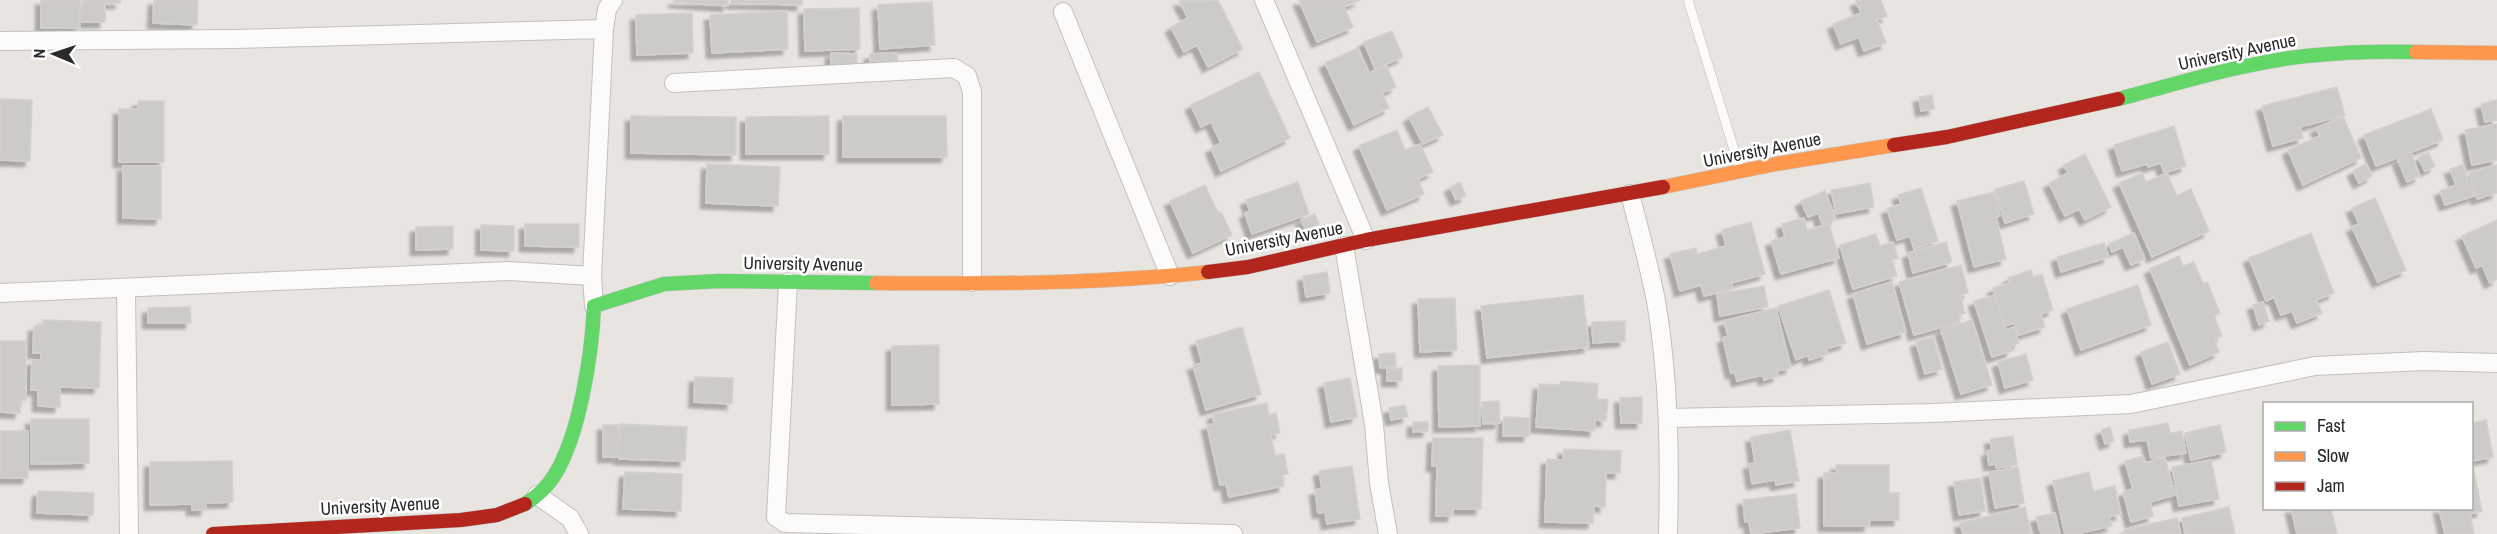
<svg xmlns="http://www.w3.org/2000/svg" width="2497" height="534" viewBox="0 0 2497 534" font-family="'Archivo Narrow',sans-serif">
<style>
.building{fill:#cdcbc7;stroke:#d3d1cc;stroke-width:1.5;filter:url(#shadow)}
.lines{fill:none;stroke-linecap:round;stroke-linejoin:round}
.lane-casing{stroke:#c1c1c1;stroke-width:10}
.street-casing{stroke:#c1c1c1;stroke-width:20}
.fast-casing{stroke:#c1c1c1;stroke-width:15}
.slow-casing{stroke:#c1c1c1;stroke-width:15}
.jam-casing{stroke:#c1c1c1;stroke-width:15}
.lane{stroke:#fcfbfa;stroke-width:9}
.street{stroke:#fcfbfa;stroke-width:18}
.fast{stroke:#63d668;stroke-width:14}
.slow{stroke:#ff974d;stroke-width:14}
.jam{stroke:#b3261e;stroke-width:14}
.labels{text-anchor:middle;stroke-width:5;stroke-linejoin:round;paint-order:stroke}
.street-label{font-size:18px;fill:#2a2a2a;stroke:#fff}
</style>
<defs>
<filter id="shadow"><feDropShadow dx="-5.5" dy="5.5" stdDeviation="1.5" flood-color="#0004"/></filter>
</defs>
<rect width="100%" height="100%" fill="#e8e5e0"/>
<path class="building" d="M41,0h39v28h-39z
M82,0h38v3h-15v19h-23z
M154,0h44l-1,25 -44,-2z
M674,0h54v6l-54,-4z
M731,0h71v5l-71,-2z
M1218,0l25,49 -35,18 -11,-22 -13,7 -13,-25 17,-9 -9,-17z
M1299,0h61l-16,7 9,20 -36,15z
M1859,0h22l6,16 -10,4 9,23 -22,8 -5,-14 -18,7 -8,-20 28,-11 -5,-12z
M932,2l3,43 -55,4 -2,-44z
M859,8l1,41 -55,2 -1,-42z
M787,11l1,38 -76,4 -2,-38z
M692,13l1,40 -56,2 -1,-40z
M1392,31l11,26 -28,12 -11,-27z
M1358,48l11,25 17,-8 10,22 -14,6 7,15 -35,17 -29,-62z
M831,53l26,1v16h-26z
M897,53l1,14 -28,1v-14z
M1259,72l31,66 -69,33 -10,-23 10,-5 -10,-21 -10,5 -10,-22z
M2337,87l8,28 -45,12 3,11 -30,8 -11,-40z
M1932,95l2,14 -13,2 -2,-14z
M0,99l32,1 -2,61 -30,-1z
M2497,100v20l-12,2 -4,-18z
M138,101h26v61h-45v-53h19z
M1428,107l15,28 -20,9 -14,-27z
M2431,109l12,31 -67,26 -12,-31z
M631,116l105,1v38l-105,-2z
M829,116v38h-83v-37z
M843,116h103l1,41h-104z
M2343,116l18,42 -58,27 -15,-35 32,-14 -4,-8z
M2497,124v36l-25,5 -7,-35z
M2174,126l12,40 -22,7 -3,-10 -13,4 -1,-3 -25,7 -8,-26z
M1397,130l8,20 15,-6 13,28 -15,7 6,15 -37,16 -28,-64z
M2428,152l7,14 -10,5 -7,-13z
M2085,154l26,53 -26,13 -6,-11 -14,7 -16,-33 19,-10 -4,-8z
M2412,155l8,21 -13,6 -9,-22z
M707,164l73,3 -2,39 -72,-3z
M2366,164l6,12 -13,7 -6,-12z
M2463,165l11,31 -29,9 -5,-14 16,-6 -6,-16z
M2497,165v28l-20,6 -8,-26z
M123,166h38v53l-38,-1z
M2142,173l4,9 21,-9 10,23 14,-7 18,42 -57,26 -33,-74z
M2024,181l10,33 -29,9 -10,-34z
M1298,182l11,32 -57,20 -7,-21 5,-2 -4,-11z
M1460,182l6,14 -10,4 -6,-13z
M1870,183l4,24 -38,7 -5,-24z
M1205,185l13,28 3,-1 11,23 -39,18 -23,-52z
M1921,188l17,53 -24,8 -4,-13 -13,4 -10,-31 14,-5 -3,-9z
M1825,191l11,28 -14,5 -4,-11 -10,4 -7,-16z
M1994,192l6,24 -4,1 10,42 -32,8 -17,-66z
M2375,198l31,72 -28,12 -26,-55 7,-3 -7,-16z
M1315,214l4,10 -13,6 -5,-10z
M1804,218l3,12 22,-6 10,34 -58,16 -10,-33 14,-4 -3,-13z
M2497,220v59l-7,4 -8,-18 -6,3 -14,-32z
M1751,222l14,52 -34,9 2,6 -29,7 -3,-11 -21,6 -10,-37 26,-6 1,6 29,-8 -4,-16z
M525,224h54v23l-54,-1z
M481,225l33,1v25l-33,-1z
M453,226v23l-37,1v-23z
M2134,233l11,26 -14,6 -8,-18 -11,5 -3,-8z
M2311,233l23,60 -18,7 6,13 -25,10 -5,-12 -11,4 -7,-18 -8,4 -17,-43z
M1876,234l4,12 13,-4 5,16 -6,2 5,16 -44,13 -13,-44z
M1946,242l6,20 -39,11 -5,-20z
M2104,243l5,14 -48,15 -4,-15z
M2179,256l4,10 11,-4 9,22 4,-2 13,31 -6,3 8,20 -8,3 5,13 -29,13 -40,-96z
M1961,265l7,28 -8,2 5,18 -7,2 2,7 -46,13 -15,-53z
M2031,270l2,7 9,-3 11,36 -12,4 4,13 -26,8 -5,-12 -9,3 -12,-38 17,-5 -2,-5z
M1327,272l3,21 -24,4 -3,-21z
M1892,282l14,50 -39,12 -14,-50z
M2138,285l13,40 -70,25 -14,-41z
M1764,286l4,21 -48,9 -3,-22z
M1829,290l17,53 -20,6 2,5 -19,6 -1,-5 -12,5 -18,-54z
M1583,295l6,52 -102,11 -6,-52z
M1995,295l11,35 8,-3 5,16 -9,3 2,5 -20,6 -18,-56z
M1455,298l2,52 -37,2 -2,-53z
M2263,302l6,19 -10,4 -6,-20z
M190,307l1,16h-43v-15z
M1776,308l15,60 -14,3 1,5 -14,4 -1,-5 -26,6 -2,-9 -4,1 -8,-35 5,-2 -4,-15z
M43,320l58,2 -2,66 -39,-1v20l-22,-1v-16h-7l1,-30h9v-7h-8l1,-27h9z
M1972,320l20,65 -31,9 -20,-64z
M1625,321v20l-32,2 -1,-21z
M1242,327l19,67 -55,16 -13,-45 9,-2 -6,-22z
M1933,337l9,32 -17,5 -9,-32z
M0,341h26v59h-6v13l-20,-1z
M2168,342l12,32 -28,10 -11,-32z
M939,345v59l-47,1v-59z
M1395,353l1,14 -16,1 -1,-14z
M2026,354l7,26 -28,8 -7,-26z
M1480,365v61l-41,1 -1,-61z
M1402,368v13h-15v-12z
M695,377l38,1 -1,26 -38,-2z
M1350,378l7,39 -26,5 -7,-39z
M1561,381l37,3 -1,15 11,1 -2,21 -11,-1v11l-59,-4 3,-43 21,1z
M1642,397v26h-21l-1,-25z
M1499,401l1,22 -17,1 -1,-22z
M1267,403l2,12 7,-2 4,20 -9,2 4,21 9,-2 4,20 -6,1 2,11 -55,11 -3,-13 -6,1 -13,-60 7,-1 -1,-10z
M1405,405l3,12 -17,3 -2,-12z
M1504,417l25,1v18h-26z
M31,419h58v44l-58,1z
M2486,420l7,37 -21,4v-38z
M1413,422h15v9l-15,1z
M2168,423l2,10 12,-2 4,22 -35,5 -4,-18 -17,2 -1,-12z
M620,424l67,3 -2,34 -66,-2z
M603,425h15l-1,32h-14z
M2220,425l6,27 -35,8 -6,-27z
M2110,427l4,14 -9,3 -4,-14z
M1790,430l9,51 -23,4 -1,-5 -23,4 -3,-20 6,-1 -4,-26z
M0,431h28v47h-28z
M2013,436l4,29 -21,3v-4l-7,1 -2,-14 5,-1 -2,-11z
M1433,438h50l-2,71h-28v7h-17l1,-50h-5z
M1564,449l57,2 -1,22h-14l-1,34 -11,-1 -1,17 -48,-1 2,-63 16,1z
M2143,456l2,7 20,-6 10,38 -25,7 3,14 -22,6 -8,-30 10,-3 -8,-28z
M2211,460l8,39 -40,7 -7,-39z
M232,461l1,41 -27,1v7h-14v-6l-42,1v-43z
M1836,465h53v28h10v27h-29l-1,6h-45v-53h13z
M1352,466l8,53 -33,5 -2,-12 -7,1 -3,-23 7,-1 -3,-18z
M2473,466l9,45 -12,3 4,20h-29l-6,-26h33z
M2018,467l6,36 -29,5 -6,-36z
M625,472l57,2 -1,37 -58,-2z
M2089,472l4,19 22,-5 6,28 -12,3 3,9 -36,8h-11l-12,-53z
M1980,478l5,33 -26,4 -5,-33z
M38,491l56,2 -1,22 -56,-2z
M1796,494l4,34 -49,6 -2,-13 -4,1 -2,-22z
M2025,507l6,27h-68l-3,-11z
M2229,507l6,27h-50l-3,-16z
M2291,508h40l6,26h-40z
M2055,513l5,21h-19l-5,-17z
M2177,518l4,16h-56l-1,-4z"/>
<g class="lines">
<g class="lane-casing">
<path id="lane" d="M1688,0l52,169"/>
</g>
<g class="street-casing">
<path id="street" d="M1264,0l102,240
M1063,12l107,264
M0,41l233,-2 371,-10
M674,83l280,-15 13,8 5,16v190
M1630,194c9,35 19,71 26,107 13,77 14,156 12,233
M1344,246l30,178 5,59 9,51
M788,282l-12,235 9,6 448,11
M126,288l3,246
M0,293l509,-22 83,5
M594,306l-2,-30 12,-247 3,-20 6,-9
M1668,418l263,-5 200,-9 184,-38 109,-5 73,2
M537,495l33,23 9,16"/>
</g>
<g class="fast-casing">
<path id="fast" d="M2118,99c62,-16 125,-36 188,-43 37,-4 73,-5 110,-4
M525,504c11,-7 22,-17 29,-28 26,-41 38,-123 40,-170l70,-22 55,-3 157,2"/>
</g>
<g class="slow-casing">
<path id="slow" d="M2416,52l81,1
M1663,187l113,-23 118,-19
M876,283c111,1 222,1 332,-11"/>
</g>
<g class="jam-casing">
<path id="jam" d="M1894,145l53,-8 171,-38
M1208,272l40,-5 118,-27 297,-53
M213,534l248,-14 36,-5 28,-11"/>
</g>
<use href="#lane" class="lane"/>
<use href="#street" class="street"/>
<use href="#fast" class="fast"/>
<use href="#slow" class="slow"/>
<use href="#jam" class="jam"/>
</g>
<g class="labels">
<g class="street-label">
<text transform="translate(2237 52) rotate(-12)" y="6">University Avenue</text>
<text transform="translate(1762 150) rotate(-11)" y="6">University Avenue</text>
<text transform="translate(1284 239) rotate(-11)" y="6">University Avenue</text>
<text transform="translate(803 264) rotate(1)" y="6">University Avenue</text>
<text transform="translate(380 506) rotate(-3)" y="6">University Avenue</text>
</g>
</g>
<rect x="2263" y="402" width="210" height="108" fill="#ffffff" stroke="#aaaaaa" stroke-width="1.5"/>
<rect x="2275" y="422" width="30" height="9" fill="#63d668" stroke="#aaaaaa" stroke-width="1.5"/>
<text x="2317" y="432" font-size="18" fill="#2a2a2a">Fast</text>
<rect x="2275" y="452" width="30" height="9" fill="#ff974d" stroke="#aaaaaa" stroke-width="1.5"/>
<text x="2317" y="462" font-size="18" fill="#2a2a2a">Slow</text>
<rect x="2275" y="482" width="30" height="9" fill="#b3261e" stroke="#aaaaaa" stroke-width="1.5"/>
<text x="2317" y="492" font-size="18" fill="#2a2a2a">Jam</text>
<g transform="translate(54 54) rotate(272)" stroke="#ffffff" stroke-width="4.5" paint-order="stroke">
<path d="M0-4.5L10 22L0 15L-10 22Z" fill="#2a2a2a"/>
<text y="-9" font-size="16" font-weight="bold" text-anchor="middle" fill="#2a2a2a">N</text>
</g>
</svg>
